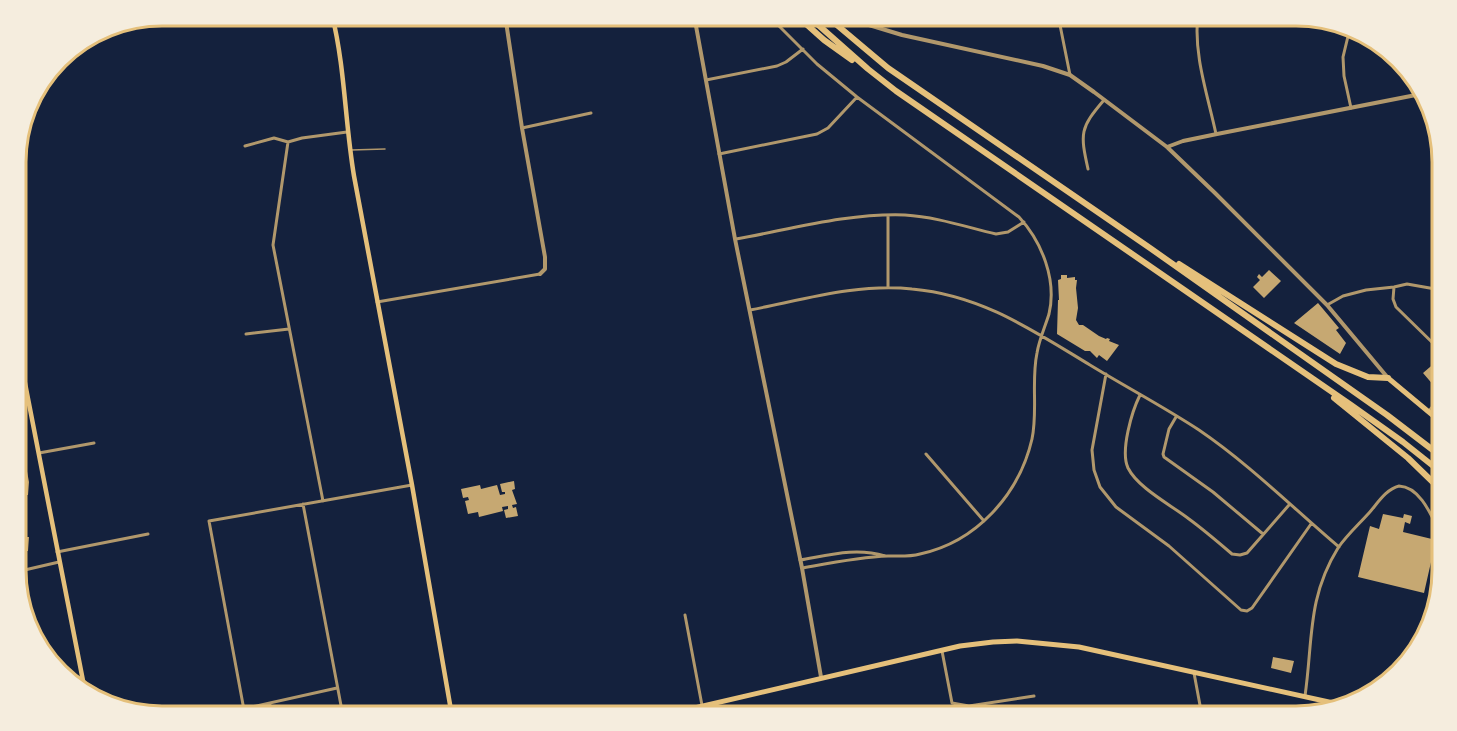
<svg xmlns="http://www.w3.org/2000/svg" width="1457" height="731" viewBox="0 0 1457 731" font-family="Montserrat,sans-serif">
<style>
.building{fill:#c6a872}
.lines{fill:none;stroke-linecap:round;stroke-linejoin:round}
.service{stroke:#b1986c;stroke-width:1.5}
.minor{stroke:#b1986c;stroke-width:3}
.tertiary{stroke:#b1986c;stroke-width:4}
.secondary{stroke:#e5c07b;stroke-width:4.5}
.primary{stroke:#e5c07b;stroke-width:5}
.motorway{stroke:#e5c07b;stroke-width:6}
.rim{fill:none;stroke:#e5c07b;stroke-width:3}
</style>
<rect width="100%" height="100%" fill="#14213d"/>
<path class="building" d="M1269,270l12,11 -17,17 -11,-11 7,-7 -3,-3 2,-3 3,3z
M1061,275h6v3l8,-1v3h2l-1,8 2,20 -2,12 3,5h4l16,11 7,3 1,-1 3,1 -1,2 10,4 -12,16 -8,-6 -2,3 -7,-7h-5l-28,-17 1,-34h1l-1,-20 3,-1z
M1318,303l21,25 -3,2 10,13 -6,11 -46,-31z
M1437,361l4,5v28l-18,-21z
M23,450l6,32 -1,13h-2l-2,5 -3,33h4v4h4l-1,14h-2l-1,5h-3v1h-6v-106z
M514,481l1,8 -3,1 5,14 -5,1 1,3 3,-1 2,9 -12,2 -2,-8 4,-1v-3l-6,1 1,4 -24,6 -1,-5 -10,2 -3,-13 4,-1 -1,-3 -5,1 -2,-9 19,-4 1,4 16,-4 3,10 5,-1v-2h-3l-2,-8z
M1383,514l20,4 1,-4 8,2 -2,8 -5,-2 -2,10 33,8 -12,53 -66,-16 12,-51 9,3z
M1273,657l21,4 -3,12 -20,-5z"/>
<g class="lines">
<path class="service" d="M351,150l34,-1"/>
<path class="minor" d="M768,15l49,49 40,33 162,120c23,25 38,63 30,97 -4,13 -10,26 -12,39 -6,28 1,58 -5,86 -13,56 -56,103 -112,115 -11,3 -21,2 -32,2 -28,1 -58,7 -86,12
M1058,15l12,60
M1198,15c-5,39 10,81 18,119
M1350,28l-7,29 1,19 7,32
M706,80l71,-14 9,-4 17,-13
M522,128l69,-15
M288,142l-15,103 50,256
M245,146l29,-8 14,4 14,-4 45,-6
M719,154l98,-20 11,-6 29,-31
M1088,169c-8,-36 -8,-41 16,-69
M888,215v72
M736,239c56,-10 112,-26 169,-24 32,2 61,12 91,19l12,-2 16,-10
M1394,287l-1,12 3,8 45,44
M377,302l163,-28
M1327,305l16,-9 23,-6 28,-3 13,-3 34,6
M750,310c52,-10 108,-27 162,-21 69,6 120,41 178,76 36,22 74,42 109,65 50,34 94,78 140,117
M246,334l43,-5
M1106,374l-14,76 2,20 6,17 16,20 53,39 72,64 6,1 5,-3 59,-84
M1140,395c-8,16 -20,56 -12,73 10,20 43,37 61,51 15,11 29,23 43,35l8,1 7,-2 42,-48
M1429,411l5,-6 8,-3
M1176,417l-7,12 -6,25 1,3 49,35 50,42
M39,453l55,-10
M926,454l58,67
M303,504l40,212
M57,552l91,-18
M800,560c29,-5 56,-13 85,-4
M16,572l43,-10
M685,615l19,101
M942,651l10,52 17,3 65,-10
M1194,673l8,43
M1305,696c8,-55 2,-98 33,-148 8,-12 21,-24 31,-35 8,-9 17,-24 30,-27 23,1 34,34 43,51
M270,705l2,11
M244,710l-35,-189 203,-36
M211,716l126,-28"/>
<path class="tertiary" d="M505,15l17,113 23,129v12l-5,5
M694,15l41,224 67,329 19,109
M855,15l14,10 33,10 141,31 27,9 24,17 73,55 48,46 112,112 61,73
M1167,147l16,-6 34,-7 204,-40"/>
<path class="secondary" d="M332,15c13,52 13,108 22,161l58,309 40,231
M16,337l69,354"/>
<path class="primary" d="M1388,378l54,45
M660,716l300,-70 33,-4 24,-1 62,6 259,57"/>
<path class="motorway" d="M796,15l28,25 28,20
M807,15l61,54 28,22 455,314 52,37 39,31
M825,15l63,53 262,180 237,167 55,42
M1179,264l157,100 32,13 20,1
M1334,398l74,60 34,33"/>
</g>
<path d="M0 0H1457V731H0ZM162 26H1296A136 136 0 0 1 1432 162V570A136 136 0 0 1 1296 706H162A136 136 0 0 1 26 570V162A136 136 0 0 1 162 26Z" fill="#f5edde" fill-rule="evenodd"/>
<path class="rim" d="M162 26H1296A136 136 0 0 1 1432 162V570A136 136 0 0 1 1296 706H162A136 136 0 0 1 26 570V162A136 136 0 0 1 162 26Z"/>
</svg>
